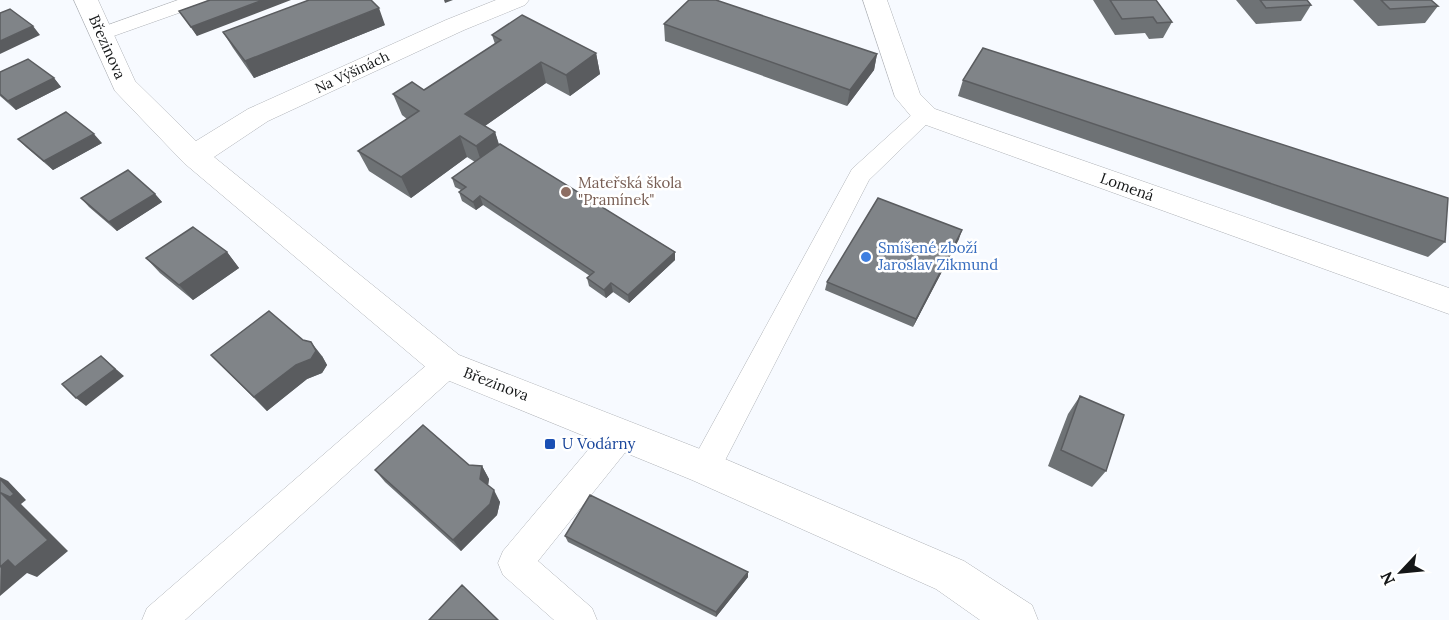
<svg xmlns="http://www.w3.org/2000/svg" width="1449" height="620" viewBox="0 0 1449 620" font-family="Lora,serif">
<style>
.lines{fill:none;stroke-linecap:round;stroke-linejoin:round}
.lane-casing{stroke:#afb2b7;stroke-width:1}
.street-casing{stroke:#afb2b7;stroke-width:1}
.lane{fill:#fff;fill-rule:evenodd}
.street{fill:#fff;fill-rule:evenodd}
.wall{fill:#6e7275}
.shaded-wall{fill:#5a5c5f}
.building{fill:#808488;stroke:#5a5c5f;stroke-width:1.5}
.education-dot{fill:#8d6e63;stroke:#fff;stroke-width:2}
.shop-dot{fill:#3f7fe0;stroke:#fff;stroke-width:2}
.transit-dot{fill:#1a4fb4;stroke:#fff;stroke-width:2}
.labels{text-anchor:middle;stroke-width:5;stroke-linejoin:round;paint-order:stroke}
.far-street-label{font-size:14px;fill:#151718;stroke:#fff}
.street-label{font-size:15px;fill:#151718;stroke:#fff}
.education-label{font-size:15px;fill:#785e54;stroke:#fff;text-anchor:start}
.shop-label{font-size:15px;fill:#366cbe;stroke:#fff;text-anchor:start}
.transit-label{font-size:15px;fill:#164399;stroke:#fff;text-anchor:start}
</style>
<rect width="100%" height="100%" fill="#f7faff"/>
<g class="lines">
<g class="lane-casing">
<path id="lane" d="M178,0h29l-3,4 -96,34h-14l-3,-4 3,-4z
M925,108l8,2 3,5 -67,65 -153,298 -11,4 -11,-4 -4,-10 4,-10 158,-289 65,-59z
M447,353l10,3 4,9 -4,9 -272,246h-43l5,-12 290,-252z
M621,420l11,4 4,10 -4,10 -94,117 54,47 5,12h-43l-51,-45 -5,-12 5,-12 107,-127z"/>
</g>
<g class="street-casing">
<path id="street" d="M74,0h24l37,81 61,60 52,-32 198,-89 50,-20h33l-4,5 -61,25 -196,91 -54,36 245,198 259,101 246,105 68,44 6,15h-58l-44,-31 -244,-109 -257,-105 -251,-212 -69,-72z
M863,0h24l33,94 15,15 514,179v26l-534,-193 -20,-24z"/>
</g>
<use href="#lane" class="lane"/>
<use href="#street" class="street"/>
</g>
<path class="wall" d="M210,0l-13,36 -18,-25z
M1093,0h63l16,22 -9,16 -14,1 -4,-6 -30,2z
M1236,0h71l4,5 -10,16 -45,3z
M1353,0h78l7,6 -13,17 -47,3z
M664,24l213,30 -3,16 -27,36 -182,-65z
M385,25l-131,53 -21,-30 -10,-16z
M492,35l104,18 4,21 -30,22 -24,-13 -61,43 10,6 4,12 176,108v8l-46,43 -16,-11 -7,6 -17,-12 -2,-8 3,-2 -107,-71 -7,5 -14,-9 -3,-9 2,-2 -6,-3 -3,-9 23,-16 -8,-5 -56,41 -42,-27 -11,-20 49,-32 -5,-4 -9,-21 31,-4 71,-46z
M0,72l54,6 7,9 -45,23 -16,-14z
M963,80l482,162 -17,15 -470,-161z
M18,139l84,4 -49,27 -27,-23z
M155,194l7,8 -45,29 -28,-24 -8,-9z
M959,239l-46,88 -88,-37 2,-8z
M227,252l12,16 -46,32 -33,-27 -14,-15z
M211,355l111,1 5,9 -5,8 -15,6 -40,32z
M1080,396l26,75 -14,16 -44,-21 20,-52z
M482,466l7,13 -1,7 12,16 -3,13 -36,36 -76,-69 -10,-12z
M565,536l183,41 -32,40 -148,-75z"/>
<path class="shaded-wall" d="M263,0h28l-94,36 -6,-9z
M444,0h9l-8,3z
M379,8l6,17 -131,53 -9,-17z
M33,26l7,9 -40,19v-13z
M596,53l4,21 -30,22 -4,-21z
M877,54l-3,16 -27,36 3,-16z
M541,62l5,21 -74,52 -7,-21z
M54,78l7,9 -45,23 -8,-9z
M495,132l6,21 -18,14 -7,-21z
M94,134l8,9 -49,27 -9,-9z
M460,136l7,21 -56,41 -10,-21z
M155,194l7,8 -45,29 -8,-9z
M480,196l3,9 -7,5 -3,-8z
M962,230l-3,9 -46,88 3,-8z
M227,252l12,16 -46,32 -14,-15z
M675,252v8l-46,43 -1,-8z
M611,283l2,9 -7,6 -2,-8z
M311,342l11,14 5,9 -5,8 -15,6 -40,32 -13,-14 42,-32z
M101,356l23,20 -38,30 -10,-8z
M482,466l7,13 -2,12 -7,-12z
M0,477l8,4 18,19 -5,4 47,47 -31,26 -10,-4 -27,23 1,-103z
M494,490l6,12 -3,13 -36,36 -8,-11z
M748,572v5l-32,40v-5z"/>
<path class="building" d="M210,0h53l-72,27 -12,-16z
M309,0h62l8,8 -134,53 -22,-29z
M689,0h27l161,54 -27,36 -186,-66z
M1110,0h46l16,22 -15,1 -4,-6 -31,2z
M1260,0h47l4,5 -45,3z
M1381,0h50l7,6 -48,3z
M10,9l23,17 -33,15v-28z
M522,15l74,38 -30,22 -25,-13 -76,52 30,18 -19,14 -16,-10 -59,41 -43,-26 61,-40 -26,-17 19,-12 12,8 77,-50 -9,-5z
M983,48l465,150 -3,44 -482,-162z
M28,59l26,19 -46,23 -8,-7v-22z
M66,112l28,22 -50,27 -26,-22z
M500,144l175,108 -47,43 -17,-12 -7,7 -17,-12 7,-6 -114,-76 -7,6 -14,-10 7,-5 -14,-9z
M128,170l27,24 -46,28 -28,-24z
M878,198l84,32 -46,89 -89,-37z
M193,227l34,25 -48,33 -33,-27z
M269,311l34,29 8,2 5,9 -5,8 -15,6 -42,32 -43,-42z
M101,356l14,13 -39,29 -14,-14z
M1080,396l44,19 -18,56 -45,-21z
M423,425l46,40 13,1 -2,13 14,11 -4,14 -37,36 -78,-70z
M0,479l14,15 -4,3 -9,-4 -1,1z
M1,493l47,47 -33,27 -7,-7 -8,7v-73z
M590,495l158,77 -32,40 -151,-76z
M462,585l36,35h-69z"/>
<circle class="education-dot" cx="566" cy="192" r="6"/>
<circle class="shop-dot" cx="866" cy="257" r="6"/>
<rect class="transit-dot" x="544" y="438" width="12" height="12" rx="3"/>
<g class="labels">
<g class="far-street-label">
<text transform="translate(352 72) rotate(-25)" y="5">Na Výšinách</text>
</g>
<g class="street-label">
<text transform="translate(107 47) rotate(66)" y="5">Březinova</text>
<text transform="translate(1127 187) rotate(20)" y="5">Lomená</text>
<text transform="translate(496 384) rotate(21)" y="5">Březinova</text>
</g>
<g class="education-label">
<text x="578" y="188">Mateřská škola<tspan x="578" dy="17">"Pramínek"</tspan></text>
</g>
<g class="shop-label">
<text x="878" y="253">Smíšené zboží<tspan x="878" dy="17">Jaroslav Zikmund</tspan></text>
</g>
<g class="transit-label">
<text x="562" y="449">U Vodárny</text>
</g>
</g>
<g transform="translate(1401 572) rotate(244)" stroke="#ffffff" stroke-width="4.5" paint-order="stroke">
<path d="M0-4.5L10 22L0 15L-10 22Z" fill="#151718"/>
<text y="-9" font-size="16" font-weight="bold" text-anchor="middle" fill="#151718">N</text>
</g>
</svg>
